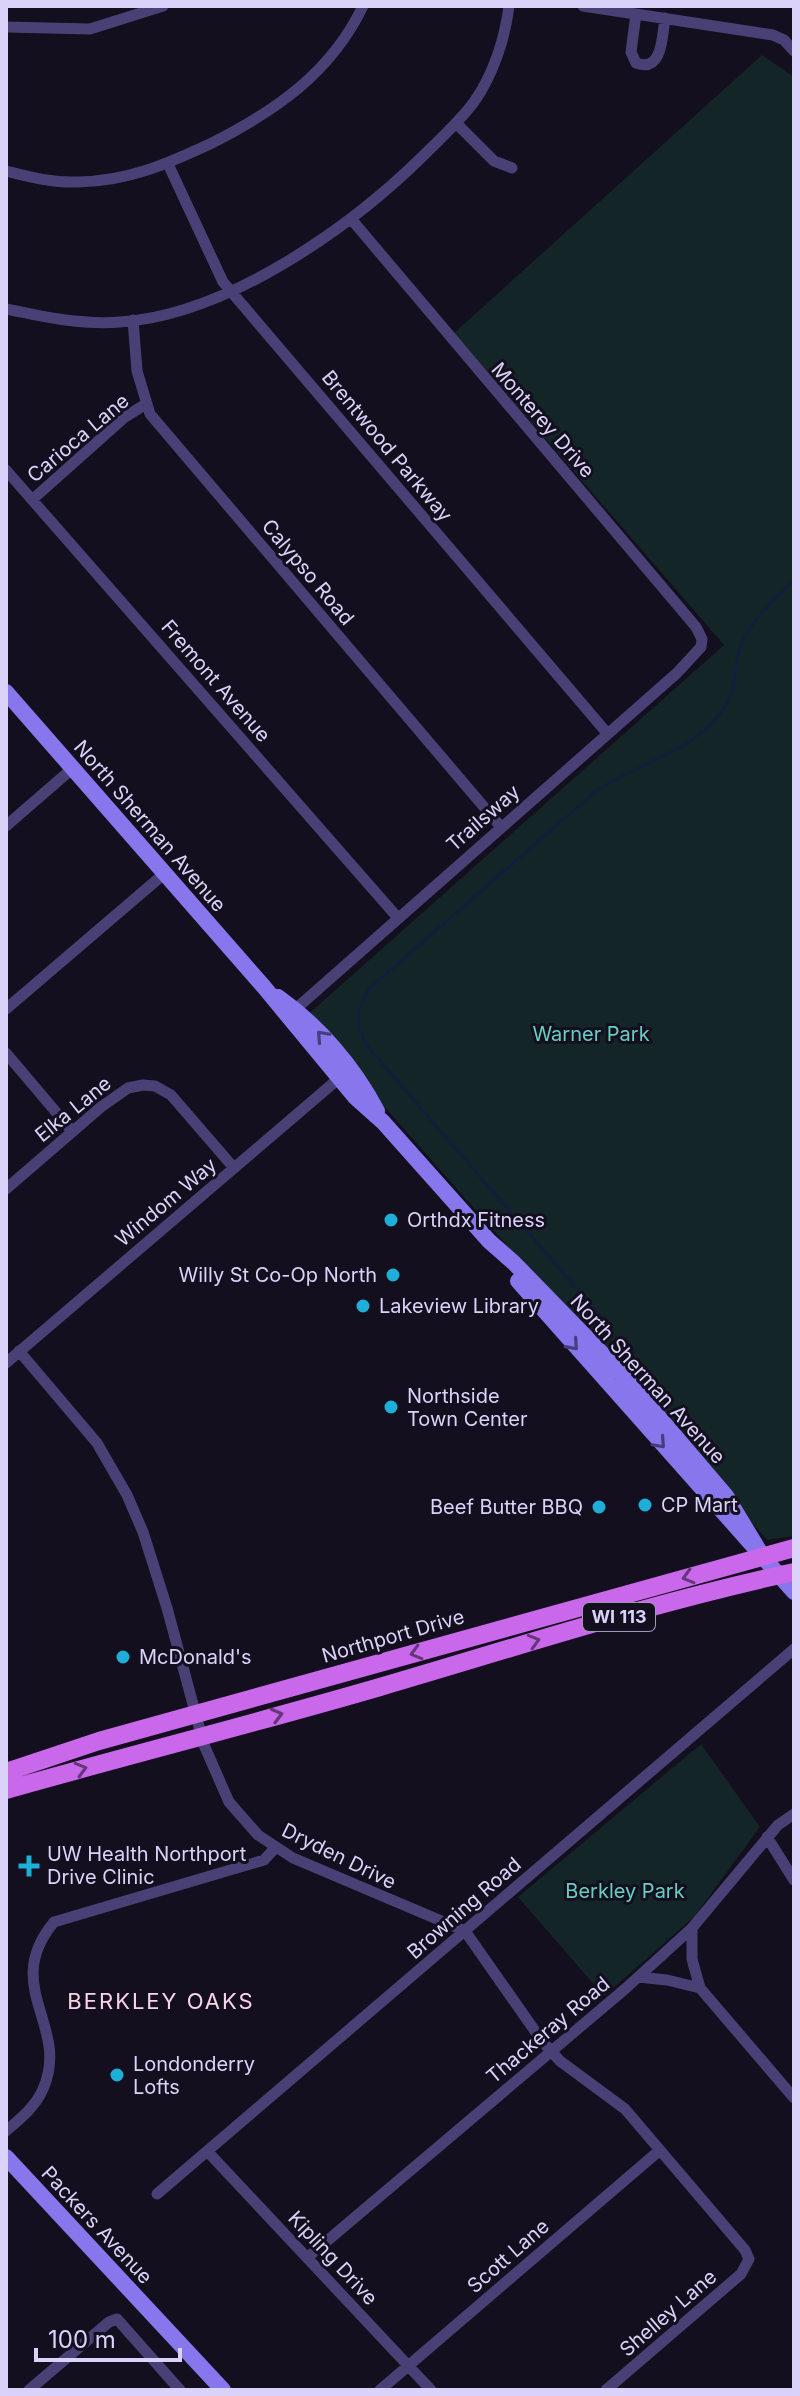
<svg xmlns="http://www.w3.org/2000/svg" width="800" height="2396" viewBox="0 0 800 2396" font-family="Inter,sans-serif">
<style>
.green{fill:#132527}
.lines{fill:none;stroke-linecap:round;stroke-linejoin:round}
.stream{stroke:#131e3d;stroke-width:3}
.street{stroke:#494076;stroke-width:11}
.secondary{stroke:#8776ec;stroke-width:16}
.primary{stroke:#c968ea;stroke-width:18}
.oneway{stroke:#473d7b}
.oneway2{stroke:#65377a}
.poi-dot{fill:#1eafd8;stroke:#130f1e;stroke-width:3}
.labels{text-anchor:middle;stroke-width:6;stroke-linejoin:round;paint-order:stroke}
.shield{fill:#130f1e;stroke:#9f98b7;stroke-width:2}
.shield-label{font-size:18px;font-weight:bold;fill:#dbd2f9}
.street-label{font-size:20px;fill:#dbd2f9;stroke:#130f1e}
.park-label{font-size:20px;fill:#69cec1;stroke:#130f1e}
.poi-label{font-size:20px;fill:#dbd2f9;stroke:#130f1e;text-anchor:start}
.neighbourhood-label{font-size:22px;letter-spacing:2px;fill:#f9d4e7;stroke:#130f1e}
</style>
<rect width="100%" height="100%" fill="#130f1e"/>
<path class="green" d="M762,55l32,22v1459l-27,4 -462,-523 419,-372 -270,-312z
M701,1744l59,83 -66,90 -90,79 -86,-99z"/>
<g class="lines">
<path class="stream" d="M608,1325l-240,-278c-14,-22 -12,-37 2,-59l225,-196c42,-30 99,-39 129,-84 14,-19 9,-44 18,-65 11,-25 33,-44 52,-62"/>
<path class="street" d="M583,6l190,29 11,5 10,11
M636,14l-5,38 5,11c27,10 26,-27 29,-45
M6,27l84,2 73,-23
M456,123l38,38 18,7
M168,164l55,118 384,451
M6,171c24,6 47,12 72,11 51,-1 89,-18 134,-39 63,-32 119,-70 151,-137
M6,309c38,8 75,16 114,13 107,-7 230,-94 304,-167 17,-17 35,-33 50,-53 19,-27 31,-63 35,-96
M133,320l4,51 13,43 351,413
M6,470l392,448
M33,499l92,-82 21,-13
M6,826l67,-58
M6,1009l159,-136
M290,1014l387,-341 24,-26 1,-8 -6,-12 -344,-407
M6,1053l66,78
M6,1189l95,-82 27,-19 15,-3 12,1 16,9 63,73
M19,1351l78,92 30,52 16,37 24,76 37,137 25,57 29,33 35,23 172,73 77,110 18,20 65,48 120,141 4,9 -8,15 -135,116
M6,1363l338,-289
M767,1837l27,43
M692,1928v31l8,29 94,110
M638,1977l29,3 33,8
M6,2131c14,-12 30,-25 37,-42 28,-63 -43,-102 11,-167l210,-62 12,-13
M207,2151l224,239
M157,2194l637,-545
M308,2257l317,-268 67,-61 86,-103 16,-11
M29,2390l80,-68 8,-3 63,71
M380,2390l280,-240"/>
<path class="secondary" d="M6,692l258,295 91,110 28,25 106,119 25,22 108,111 104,122 37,61
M278,997c41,29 76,70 99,114
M518,1281l276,311
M6,2157l217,233"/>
<path class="primary" d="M6,1772l93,-31 695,-193
M6,1790c124,-35 250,-67 374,-103 137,-40 274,-85 414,-115"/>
</g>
<defs><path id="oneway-chevron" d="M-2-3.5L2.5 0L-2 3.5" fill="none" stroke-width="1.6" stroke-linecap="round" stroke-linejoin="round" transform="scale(2)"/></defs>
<g class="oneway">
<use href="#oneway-chevron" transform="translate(322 1036) rotate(-132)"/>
<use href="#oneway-chevron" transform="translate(573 1345) rotate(49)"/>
<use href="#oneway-chevron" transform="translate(660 1443) rotate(48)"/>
</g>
<g class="oneway2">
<use href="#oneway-chevron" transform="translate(688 1577) rotate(164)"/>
<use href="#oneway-chevron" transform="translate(534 1641) rotate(-16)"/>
<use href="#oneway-chevron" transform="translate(416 1653) rotate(164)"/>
<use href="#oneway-chevron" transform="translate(277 1715) rotate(-15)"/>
<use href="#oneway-chevron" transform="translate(81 1769) rotate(-16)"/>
</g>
<g class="poi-dot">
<circle cx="391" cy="1220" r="8"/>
<circle cx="393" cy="1275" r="8"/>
<circle cx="363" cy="1306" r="8"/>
<circle cx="391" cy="1407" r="8"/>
<circle cx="645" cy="1505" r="8"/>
<circle cx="599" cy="1507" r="8"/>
<circle cx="123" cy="1657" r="8"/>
<path d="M25 1854h8v8h8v8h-8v8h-8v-8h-8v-8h8z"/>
<circle cx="117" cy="2075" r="8"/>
</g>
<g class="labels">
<rect class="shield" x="583" y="1603" width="72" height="28" rx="6"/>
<g class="shield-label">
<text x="619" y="1623">WI 113</text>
</g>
<g class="street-label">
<text transform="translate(543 420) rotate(49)" y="7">Monterey Drive</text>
<text transform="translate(78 438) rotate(-40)" y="7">Carioca Lane</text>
<text transform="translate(387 446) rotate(50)" y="7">Brentwood Parkway</text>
<text transform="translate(308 572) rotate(50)" y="7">Calypso Road</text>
<text transform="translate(216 681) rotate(49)" y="7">Fremont Avenue</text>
<text transform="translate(483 818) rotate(-41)" y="7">Trailsway</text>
<text transform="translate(150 826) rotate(49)" y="7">North Sherman Avenue</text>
<text transform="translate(73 1109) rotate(-39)" y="7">Elka Lane</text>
<text transform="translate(166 1202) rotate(-40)" y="7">Windom Way</text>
<text transform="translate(648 1379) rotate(48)" y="7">North Sherman Avenue</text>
<text transform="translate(393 1636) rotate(-16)" y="7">Northport Drive</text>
<text transform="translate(339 1856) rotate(26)" y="7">Dryden Drive</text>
<text transform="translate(464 1908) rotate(-41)" y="7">Browning Road</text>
<text transform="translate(548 2030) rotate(-40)" y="7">Thackeray Road</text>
<text transform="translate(97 2225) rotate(47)" y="7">Packers Avenue</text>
<text transform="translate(508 2256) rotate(-41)" y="7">Scott Lane</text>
<text transform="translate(333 2258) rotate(47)" y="7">Kipling Drive</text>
<text transform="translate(668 2313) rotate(-41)" y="7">Shelley Lane</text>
</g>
<g class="park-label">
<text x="591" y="1041">Warner Park</text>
<text x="625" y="1898">Berkley Park</text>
</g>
<g class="poi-label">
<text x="407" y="1227">Orthdx Fitness</text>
<text x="377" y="1282" text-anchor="end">Willy St Co-Op North</text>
<text x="379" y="1313">Lakeview Library</text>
<text x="407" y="1403">Northside<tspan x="407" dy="23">Town Center</tspan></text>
<text x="661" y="1512">CP Mart</text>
<text x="583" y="1514" text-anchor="end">Beef Butter BBQ</text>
<text x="139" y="1664">McDonald's</text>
<text x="47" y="1861">UW Health Northport<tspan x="47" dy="23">Drive Clinic</tspan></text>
<text x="133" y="2071">Londonderry<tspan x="133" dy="23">Lofts</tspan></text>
</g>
<g class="neighbourhood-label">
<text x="161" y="2009">BERKLEY OAKS</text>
</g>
</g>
<rect width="800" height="2396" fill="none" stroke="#dbd2f9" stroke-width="16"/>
<path d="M36 2348v12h144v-12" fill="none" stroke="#dbd2f9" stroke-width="4"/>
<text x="48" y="2348" font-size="24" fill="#dbd2f9" stroke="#130f1e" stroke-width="6" paint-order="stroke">100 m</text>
</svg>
